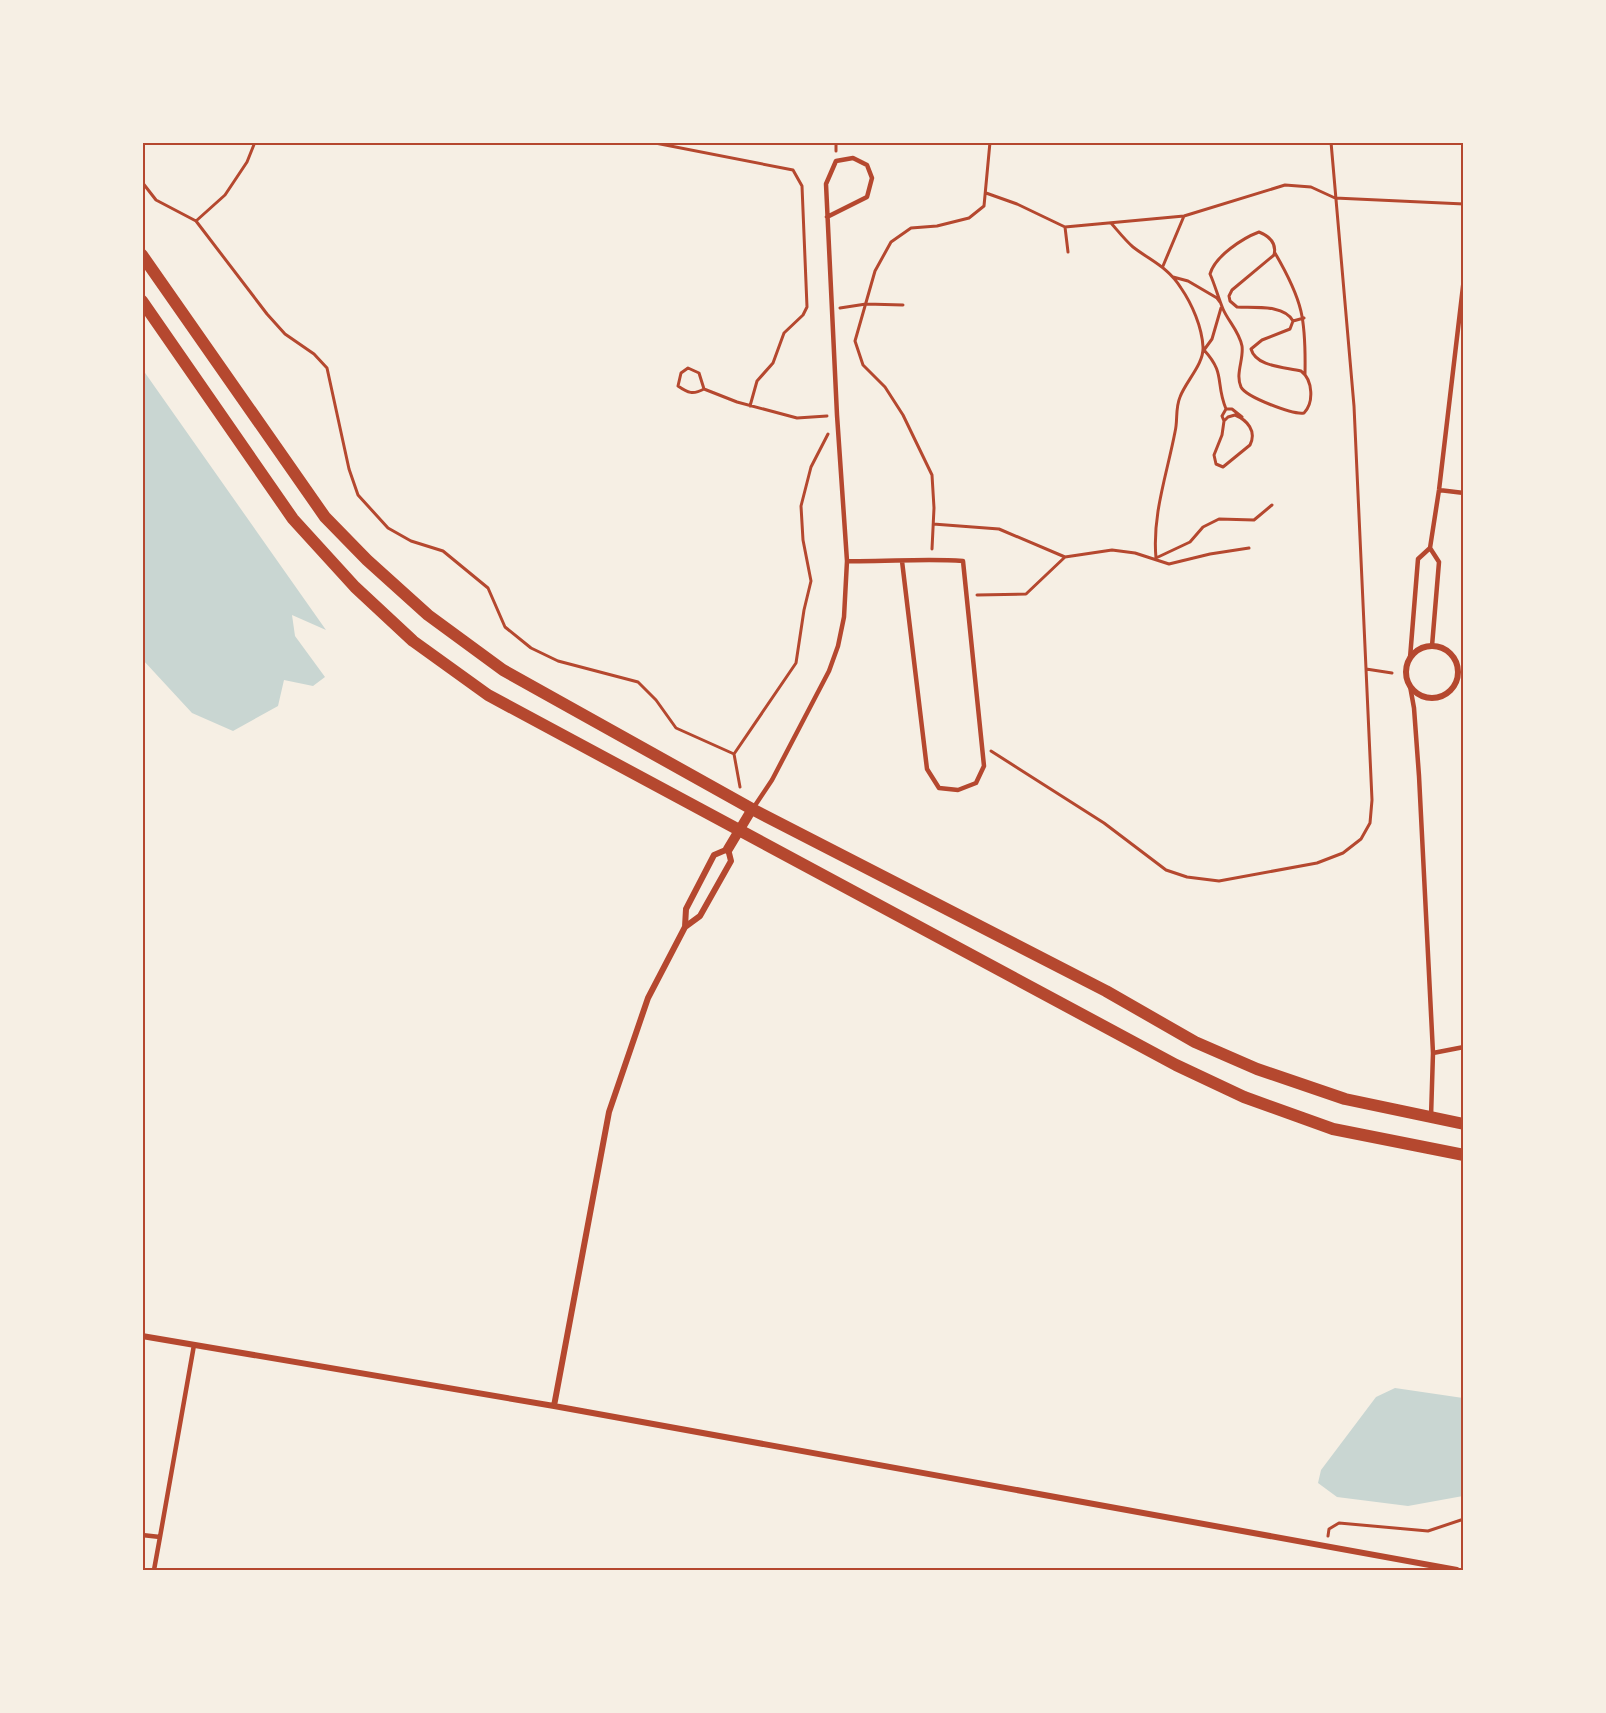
<svg xmlns="http://www.w3.org/2000/svg" width="1606" height="1713" viewBox="0 0 1606 1713" font-family="Rubik,sans-serif">
<style>
.water{fill:#c9d6d2}
.lines{fill:none;stroke-linecap:round;stroke-linejoin:round}
.path{stroke:#b5482f;stroke-width:3}
.service{stroke:#b5482f;stroke-width:4.5}
.minor{stroke:#b5482f;stroke-width:6}
.tertiary{stroke:#b5482f;stroke-width:10}
.secondary{stroke:#b5482f;stroke-width:12}
.neatline{fill:none;stroke:#b5482f;stroke-width:2}
</style>
<rect width="100%" height="100%" fill="#f6efe4"/>
<path class="water" d="M143,370l183,260 -34,-15 3,21 30,41 -12,9 -29,-6 -6,26 -45,25 -41,-18 -49,-53z
M1395,1388l68,10v98l-55,10 -71,-9 -19,-14 3,-13 55,-73z"/>
<g class="lines">
<path class="path" d="M650,142l143,28 9,16 5,121 -4,8 -19,18 -11,30 -16,18 -7,25
M836,151v-9
M142,182l14,18 40,21 71,93 18,20 29,20 13,14 22,101 9,26 30,33 23,13 32,10 45,37 17,39 26,21 27,13 80,21 18,18 20,28 58,26
M986,193l31,11 48,23 3,25
M196,221l29,-26 22,-33 8,-20
M1111,223c7,8 14,17 22,24 18,14 35,20 48,41 11,16 21,39 22,59 1,17 -17,34 -23,50 -5,12 -2,23 -5,35 -8,42 -23,83 -19,126l34,-16 13,-15 16,-8 35,1 18,-15
M1065,227l119,-11 101,-31 26,2 24,11 129,6
M1259,232c10,4 18,11 15,23l-42,35 -3,6 1,5 7,6c16,1 47,-3 56,14l-3,8 -28,11 -11,9c5,18 34,18 50,22 12,9 13,32 3,42 -11,2 -58,-16 -63,-26 -6,-13 3,-28 1,-41 -3,-15 -14,-25 -19,-37 -5,-12 -8,-24 -13,-35 5,-18 33,-36 49,-42z
M1275,253c28,48 31,66 30,121
M1163,266l21,-50
M1173,277l15,4 29,17 3,4
M840,308l26,-4 37,1
M1221,308l-9,31 -8,11c22,24 11,32 22,59l-4,7 2,5
M1293,321l11,-3
M704,389c-11,6 -16,4 -26,-3l3,-13 7,-5 11,5 5,16 33,13 60,16 30,-2
M1226,409h6l10,8
M1235,415c12,5 22,16 15,30l-27,22 -7,-3 -2,-9 8,-20 2,-14 4,-4z
M933,524l66,5 66,28
M932,549l2,-41 -2,-33 -29,-60 -18,-28 -22,-22 -8,-24 20,-70 16,-29 20,-14 26,-2 32,-8 15,-12 6,-64
M977,595l49,-1 39,-37 47,-7 23,3 34,11 41,-10 39,-6
M1366,669l26,4
M991,751l113,72 62,47 21,7 32,4 98,-18 26,-10 18,-14 9,-16 2,-23 -18,-394 -23,-264
M740,787l-6,-33 62,-91 8,-53 7,-29 -8,-41 -2,-34 10,-39 17,-33
M1328,1536l1,-7 10,-6 89,8 36,-12"/>
<path class="service" d="M1439,490l25,3
M1430,548l9,14 -7,84
M847,561c39,1 77,-3 116,0l21,205 -8,17 -18,7 -19,-2 -12,-19 -25,-208
M1410,658l8,-99 12,-11 9,-58 25,-212
M1410,686l4,22 5,68 14,277 -2,64
M754,807l18,-27 57,-109 9,-25 6,-29 3,-56 -10,-146 -11,-231 10,-23 17,-3 14,7 5,13 -5,19 -40,20
M1433,1053l31,-6
M142,1535l18,2 34,-192
M154,1570l6,-33"/>
<path class="minor" d="M1406 672a26 26 0 1 1 52 0a26 26 0 1 1-52 0Z
M142,1336l412,70 903,164
M554,1406l55,-294 39,-114 37,-71 1,-18 28,-54 14,-6 3,12 -31,55 -15,11"/>
<path class="tertiary" d="M728,849l24,-40"/>
<path class="secondary" d="M142,255l183,262 42,43 61,55 75,55 249,139 354,182 89,51 62,27 88,30 119,25
M142,301l151,218 62,68 58,54 75,54 688,370 68,32 89,32 131,26"/>
</g>
<rect width="1606" height="1713" fill="none" stroke="#f6efe4" stroke-width="288"/>
<rect x="144" y="144" width="1318" height="1425" class="neatline"/>
</svg>
